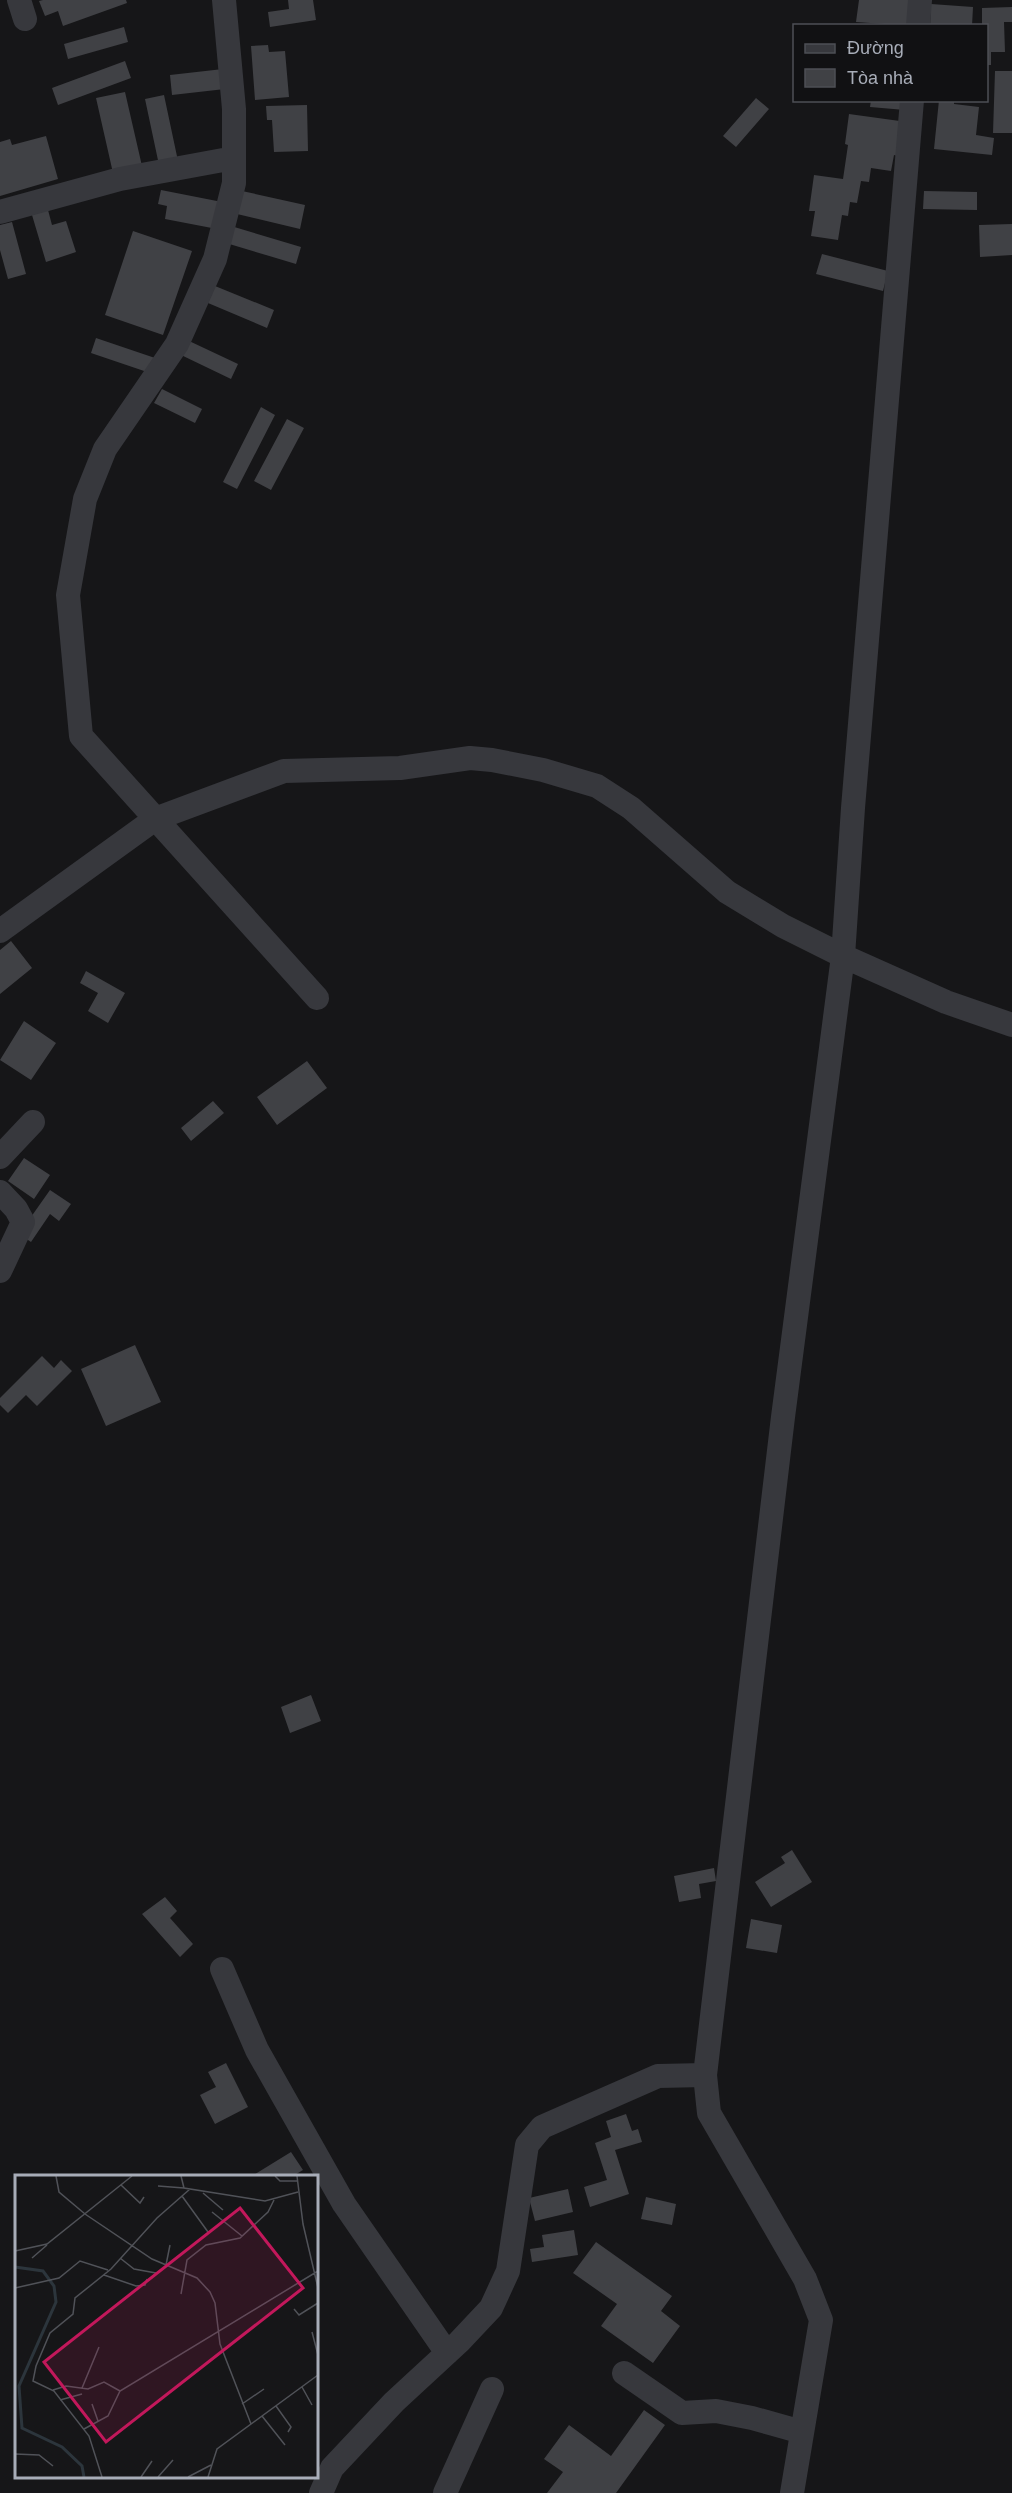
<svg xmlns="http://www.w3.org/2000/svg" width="1012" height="2493" viewBox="0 0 1012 2493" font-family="Arial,sans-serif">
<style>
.building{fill:#404145}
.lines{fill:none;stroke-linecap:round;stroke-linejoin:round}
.minor{stroke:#37383d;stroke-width:24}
.inset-river{fill:none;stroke:#2c353c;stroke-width:3}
.inset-road{fill:none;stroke:#505258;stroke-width:1.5}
.view{fill:#c2185b;fill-opacity:0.15;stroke:#c2185b;stroke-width:3}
.inset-edge{fill:none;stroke:#a8adb8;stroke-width:3}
</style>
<rect width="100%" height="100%" fill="#161618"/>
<path class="building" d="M43,0h83l1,3 -64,23 -5,-15 -13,5 -6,-15z
M288,0h25l3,20 -46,7 -2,-15 21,-3z
M859,0h57l-3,26 -57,-4z
M931,4l42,3 -1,19h-42z
M1012,7v15h-8l1,30h-14v13h-5v-39h-4v-18z
M124,27l4,15 -60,17 -4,-15z
M268,45l1,7 16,-1 4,46 -34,3 -4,-54z
M125,61l6,17 -73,27 -6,-17z
M223,69l2,20 -53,6 -2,-20z
M995,71h17v62h-19z
M125,92l17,74 -29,7 -17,-75z
M164,95l14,66 -19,4 -14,-66z
M756,98l13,11 -33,38 -13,-11z
M871,100h35l-1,10 -35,-3z
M939,100h15v4l25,3 -3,28 18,3 -2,17 -58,-6z
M307,105l1,46 -34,1 -2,-32h-5l-1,-14z
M849,114l58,8 -5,35 -8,-2 -3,16 -20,-3 -2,14 -8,-1 -4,22 -7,-1 -2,14 -6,-1 -4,25 -27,-4 4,-25h-6l5,-36 29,4 5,-34 -3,-1z
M46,136l12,43 -58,17v-54l10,-3 2,6z
M161,190l61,12 -5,27 -52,-10 2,-13 -9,-2z
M242,191l63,14 -5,24 -63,-15z
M924,191l53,1v18l-54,-1z
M48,210l4,15 14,-4 10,31 -30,10 -14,-47z
M12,222l14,52 -18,5 -8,-29v-25z
M1012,224v31l-32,2 -1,-32z
M231,226l70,21 -5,17 -70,-21z
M133,231l59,20 -29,84 -58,-20z
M822,254l66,17 -5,20 -67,-17z
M215,286l59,24 -7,18 -59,-25z
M96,338l59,20 -5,15 -59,-20z
M187,340l51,24 -7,15 -52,-25z
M162,389l40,20 -7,14 -41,-20z
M261,407l14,8 -38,74 -14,-7z
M287,419l17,9 -33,62 -17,-9z
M11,941l21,27 -32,26v-44z
M86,971l39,22 -17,30 -20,-12 10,-18 -18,-10z
M24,1021l32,22 -25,37 -31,-20z
M307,1061l20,27 -50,37 -20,-28z
M213,1101l11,12 -33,28 -10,-13z
M24,1158l26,17 -16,24 -26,-18z
M50,1190l21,14 -12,17 -9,-7 -19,28 -12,-8z
M135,1345l26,57 -55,24 -25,-57z
M42,1356l12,12 7,-8 11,11 -35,35 -11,-11 -18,18 -8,-8v-7z
M311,1695l10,26 -31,12 -9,-26z
M792,1850l20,32 -41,25 -16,-25 30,-19 -4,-6z
M714,1868l2,13 -17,3 2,14 -22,4 -5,-26z
M165,1897l12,14 -7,7 23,26 -13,13 -38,-43z
M751,1919l31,6 -5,28 -31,-5z
M226,2063l22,44 -33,17 -15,-29 16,-8 -8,-15z
M626,2114l6,17 6,-2 4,13 -27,8 14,44 -39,13 -6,-20 23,-7 -12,-37 16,-6 -5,-16z
M291,2152l12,18 -10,6h-41z
M568,2189l5,23 -38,9 -6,-23z
M646,2197l30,7 -4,21 -31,-6z
M574,2230l4,25 -46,7 -2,-13 14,-2 -2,-12z
M596,2242l76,54 -11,15 19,15 -27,37 -52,-37 16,-22 -44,-31z
M644,2410l21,15 -49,68h-69l16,-21 -19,-13 25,-34 42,31z"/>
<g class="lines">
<path class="minor" d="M19,0l6,19
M224,0l10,109v74l-19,76 -38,85 -72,105 -20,50 -17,96 13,141 236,262
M918,26l2,-26
M0,212l120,-33 114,-21
M0,931l155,-112 129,-48 116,-3 70,-10 22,2 51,10 54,16 34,22 96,84 56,34 60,30 103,46 66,23
M0,1157l33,-35
M0,1192l16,17 7,13 -23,49
M222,1969l35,81 87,154 103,149
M624,2373l58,40 34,-2 36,7 50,14
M321,2493l11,-25 62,-66 65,-60 32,-34 17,-37 19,-126 15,-18 116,-51 47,-1
M445,2493l47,-104
M792,2493l29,-173 -16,-41 -96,-166 -4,-38 78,-658 60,-461 10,-148 59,-708"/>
</g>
<g transform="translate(15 2175)">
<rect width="303" height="303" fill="#161618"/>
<path class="inset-river" d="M0,92l28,4 11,15 2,16 -37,84 3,42 40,19 20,19 2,11"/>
<path class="inset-road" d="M41,1l3,16 26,22 67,45 45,19 13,14 5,11 5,41 31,80M166,1l3,12 81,13 33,-9M260,1l5,5h17M282,1l6,48 15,64M106,10l19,18 4,-6M143,11l26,2M188,18l20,17M167,21l26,36M197,37l30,24M0,76l32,-7 85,-68M17,83l15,-13M105,83l14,11 22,4M151,90l4,-20M89,100l32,11 9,-1 2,-6M0,113l44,-10 21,-17 28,9M166,119l6,-34 19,-15 34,-7 28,-26 6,-12M279,134l5,6 19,-12M297,157l6,23M287,212l10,18M67,213l17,-41M38,215l13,-4 22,3 16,-7 16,9M45,225l22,-6M77,229l6,17M227,229l22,-15M261,231l15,21 -3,5M247,241l23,29M69,254l24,-13 12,-25 198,-120M0,279l24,1 14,11M87,302l-13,-41 -35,-45 -21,-10 3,-15 14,-33 23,-19 2,-16 36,-29 46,-51 33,-29M126,302l11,-16M143,302l15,-17M173,302l23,-12M193,302l9,-28 101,-74"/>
<path class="view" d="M225,33l63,80 -197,154 -62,-80z"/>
<rect width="303" height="303" class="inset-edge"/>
</g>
<rect x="793" y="24" width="195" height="78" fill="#111113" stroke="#4d4f55" stroke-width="1.5"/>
<rect x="805" y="44" width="30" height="9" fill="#37383d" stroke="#4d4f55" stroke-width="1.5"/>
<text x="847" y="54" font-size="18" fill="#a8adb8">Đường</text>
<rect x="805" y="69" width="30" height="18" fill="#404145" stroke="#4d4f55" stroke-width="1.5"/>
<text x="847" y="84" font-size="18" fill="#a8adb8">Tòa nhà</text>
</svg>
